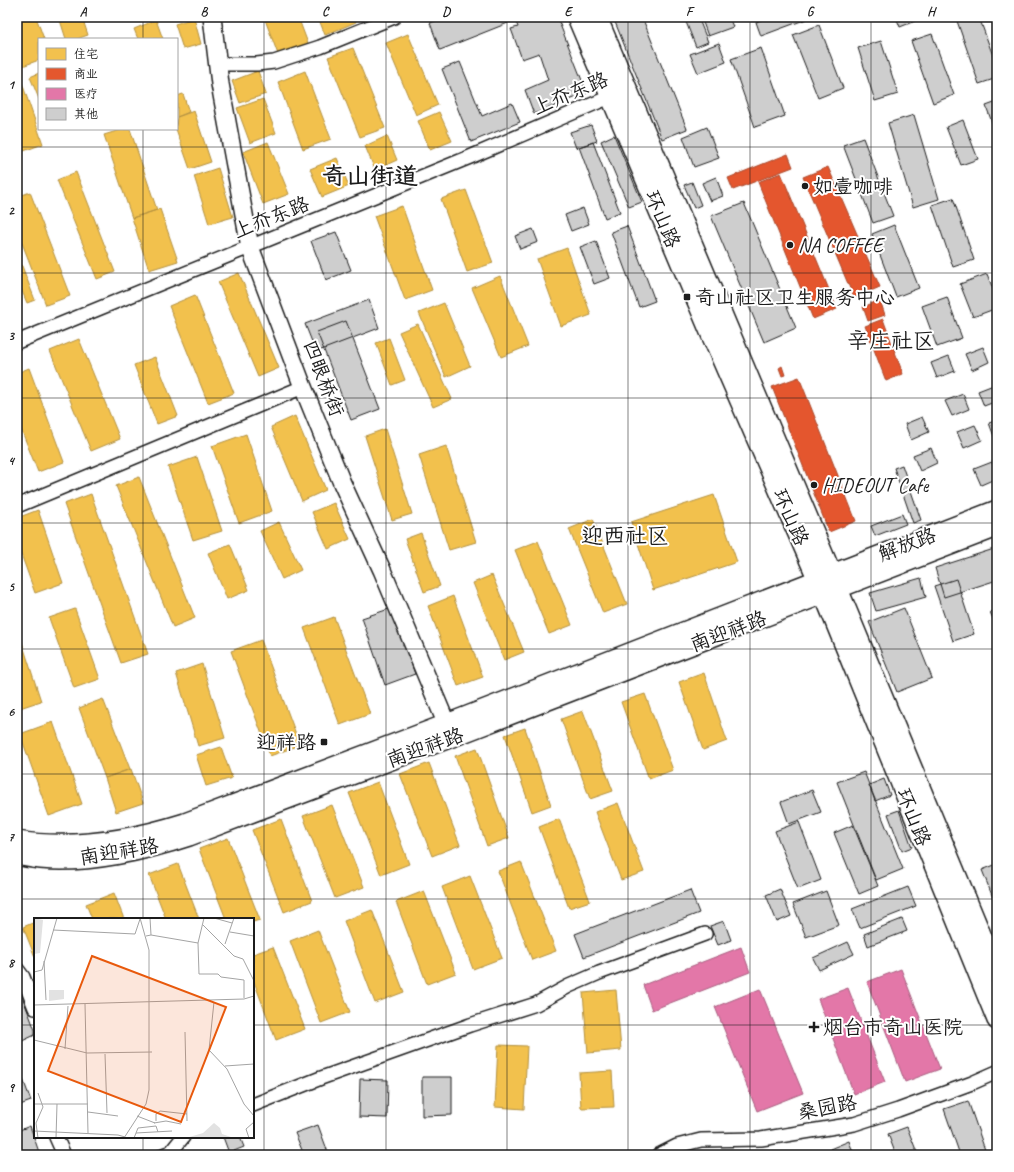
<svg xmlns="http://www.w3.org/2000/svg" width="1014" height="1172" viewBox="0 0 1014 1172" font-family="Caveat,'LXGW WenKai TC',sans-serif">
<style>
.homes{fill:#f2c14e;stroke:#b2903f}
.shops{fill:#e4572e;stroke:#a84529}
.health{fill:#e377a8;stroke:#a75c7e}
.building{fill:#cecece;stroke:#1c1c1c}
.lines{fill:none;stroke-linecap:round;stroke-linejoin:round}
.minor-casing{stroke:#1c1c1c;stroke-width:16}
.tertiary-casing{stroke:#1c1c1c;stroke-width:20}
.secondary-casing{stroke:#1c1c1c;stroke-width:22}
.minor{stroke:#fff;stroke-width:13}
.tertiary{stroke:#fff;stroke-width:17}
.secondary{stroke:#fff;stroke-width:19}
.grid{fill:none;stroke:#1c1c1c;stroke-width:1;stroke-opacity:0.55}
.poi-dot{fill:#1c1c1c;stroke:#fff;stroke-width:1.5}
.labels{text-anchor:middle;stroke-width:4;stroke-linejoin:round;paint-order:stroke}
.street-label{font-size:20px;fill:#1c1c1c;stroke:#fff}
.poi-label{font-size:20px;fill:#1c1c1c;stroke:#fff;text-anchor:start}
.quarter-label{font-size:22px;fill:#1c1c1c;stroke:#fff}
.district-label{font-size:24px;font-weight:bold;fill:#1c1c1c;stroke:#fff}
.inset-road{fill:none;stroke:#a4a4a4;stroke-width:1}
.view{fill:#e8590c;fill-opacity:0.15;stroke:#e8590c;stroke-width:2}
.inset-edge{fill:none;stroke:#1c1c1c;stroke-width:2}
.neatline{fill:none;stroke:#1c1c1c;stroke-width:1.5}
.grid-label{font-size:13px;text-anchor:middle;font-weight:bold;fill:#1c1c1c}
</style>
<rect width="100%" height="100%" fill="#fff"/>
<filter id="ink" filterUnits="userSpaceOnUse"><feTurbulence type="fractalNoise" baseFrequency=".025" numOctaves="2"/><feDisplacementMap in="SourceGraphic" scale="8" xChannelSelector="R" yChannelSelector="G"/><feConvolveMatrix kernelMatrix="1 2 1 2 8 2 1 2 1" color-interpolation-filters="sRGB"/></filter>
<g filter="url(#ink)">
<path class="homes" d="M17,17h19l8,22h-5v21l-19,7 -3,-8z
M59,17h23l6,18 -11,4h-11z
M264,17h34l11,29 -30,11z
M318,17h36l2,5 -31,13z
M194,18l7,26 -18,5 -8,-25z
M156,20l7,19h-25l-4,-10z
M408,34l30,71 -22,10 -30,-72z
M353,48l32,80 -25,9 -32,-80z
M258,71l8,23 -26,9 -8,-22z
M305,71l26,68 -28,10 -25,-67z
M39,73v26l-9,-22z
M22,83l21,61 -22,8 -4,-12v-56z
M183,94l6,18 -12,5v-21z
M263,99l13,34 -26,10 -13,-35z
M194,111l17,51 -21,7 -14,-40 1,-12z
M439,112l13,29 -22,9 -12,-29z
M123,129h7l27,81 -25,8 -28,-83z
M387,136l10,24 -22,10 -10,-24z
M268,142l21,52 -26,10 -20,-52z
M337,158l12,28 -27,11 -12,-28z
M218,168l15,49 -24,7 -15,-48z
M76,172l39,100 -18,7 -40,-99z
M466,190l27,73 -26,9 -26,-73z
M30,192l40,104 -24,9 -29,-75v-33z
M402,206l30,84 -27,10 -31,-84z
M160,209l18,52 -29,9 -17,-52z
M567,248l24,67 -30,11 -24,-67z
M17,253l18,47 -8,3 -10,-24z
M239,273l40,95 -21,9 -40,-95z
M500,276l28,70 -27,11 -29,-69z
M195,295l39,98 -26,10 -39,-97z
M444,303l26,63 -24,11 -27,-64z
M418,324l34,75 -19,8 -34,-75z
M389,338l16,42 -13,5 -16,-42z
M79,339l41,100 -29,12 -41,-100z
M155,357l23,59 -21,8 -23,-59z
M29,368l35,94 -26,10 -21,-53v-46z
M295,416l31,74 -24,11 -31,-74z
M385,429l27,85 -20,6 -27,-84z
M246,434l26,77 -33,12 -27,-77z
M446,446l30,96 -27,8 -30,-95z
M197,457l25,74 -29,9 -25,-73z
M139,477l56,141 -22,9 -57,-141z
M91,494l57,160 -27,9 -57,-159z
M714,495l23,67 -84,28 -22,-68z
M334,503l16,36 -22,10 -16,-37z
M38,510l25,73 -28,10 -18,-50v-25z
M593,519l34,85 -24,9 -34,-84z
M279,522l22,48 -19,9 -22,-48z
M421,533l19,53 -16,6 -19,-53z
M538,541l34,84 -23,9 -34,-84z
M230,544l19,46 -22,9 -19,-46z
M492,575l32,77 -20,8 -31,-77z
M453,596l30,81 -25,9 -30,-80z
M75,609l25,70 -26,9 -25,-70z
M334,617l36,97 -30,11 -36,-97z
M17,627l24,74 -24,8z
M261,640l39,105 -30,11 -39,-105z
M202,664l23,74 -27,8 -22,-73z
M704,673l23,68 -24,9 -24,-68z
M645,694l28,76 -24,9 -28,-77z
M103,699l27,70 -25,9 -26,-70z
M583,711l30,80 -23,8 -29,-80z
M53,722l29,82 -33,12 -29,-82z
M525,728l26,77 -19,7 -27,-77z
M221,747l11,31 -26,8 -10,-31z
M477,748l32,90 -22,8 -32,-90z
M429,763l31,82 -28,11 -32,-82z
M131,769l12,34 -27,9 -11,-34z
M378,782l31,82 -28,11 -32,-82z
M618,803l26,69 -23,8 -26,-68z
M332,805l32,82 -29,11 -32,-82z
M281,819l31,82 -28,11 -32,-82z
M559,819l31,82 -21,7 -30,-81z
M228,838l32,82 -7,2v-3h-27l-27,-70z
M521,862l35,89 -24,9 -34,-89z
M178,864l21,55h-33l-17,-44z
M470,876l32,82 -29,11 -31,-82z
M424,891l32,82 -29,11 -31,-82z
M114,893l10,26h-32l-6,-15z
M372,910l32,82 -29,11 -31,-82z
M35,922v35l-12,-30z
M318,930l32,82 -29,11 -31,-82z
M273,947l32,82 -29,11 -23,-61v-25z
M616,990l5,60 -33,3 -5,-60z
M498,1045l29,1 -3,63 -29,-2z
M612,1071l2,36 -33,1 -2,-35z"/>
<path class="shops" d="M788,154l5,13 -60,23 -5,-12z
M828,167l52,120 -26,11 -51,-121z
M781,173l56,136 -24,10 -55,-137z
M880,300l5,15 -17,6 -5,-14z
M883,319l20,55 -17,7 -21,-55z
M782,366l3,9 -3,1 -3,-8z
M799,377l57,144 -27,11 -57,-145z"/>
<path class="health" d="M741,947l9,25 -98,38 -9,-25z
M901,969l39,100 -35,13 -38,-100z
M848,988l37,94 -31,12 -36,-95z
M760,989l43,104 -46,18 -42,-104z"/>
<path class="building" d="M445,17h61l2,6 -68,27 -10,-27z
M514,17h43l30,76 -53,21 -9,-24 23,-10 -9,-27 -17,6 -11,-30 7,-2z
M613,17h29l45,112 -25,10z
M684,17h14l10,25 -12,5z
M701,17h28l4,10 -25,9z
M768,17h44l-51,19 -5,-14z
M896,17h29l-25,10z
M968,17h11l18,50v11l-18,6 -22,-63z
M819,25l24,63 -25,10 -25,-63z
M932,34l22,61 -21,8 -22,-62z
M881,41l17,53 -23,7 -17,-53z
M719,43l7,19 -28,11 -8,-19z
M761,48l24,68 -30,11 -24,-68z
M460,62l22,54 30,-13 8,19 -49,20 -29,-73z
M997,102v34l-11,-30z
M914,115l25,84 -26,8 -25,-84z
M963,120l15,39 -17,6 -15,-38z
M591,125l6,16 -21,7 -6,-16z
M707,127l12,31 -25,9 -11,-30z
M614,135l28,67 -13,5 -28,-66z
M863,138l30,78 -20,7 -30,-78z
M593,142l27,70 -15,6 -26,-71z
M716,177l7,19 -13,5 -8,-18z
M692,182l9,23 -7,3 -10,-23z
M953,198l21,62 -21,7 -21,-62z
M744,203l52,125 -32,14 -53,-126z
M583,208l6,16 -18,7 -6,-16z
M894,225l25,63 -23,9 -24,-63z
M627,226l28,75 -16,6 -28,-75z
M533,229l5,13 -18,7 -5,-13z
M336,232l15,38 -25,10 -15,-39z
M596,241l14,37 -16,6 -14,-37z
M987,274l10,25v9l-24,9 -13,-33z
M947,297l15,41 -25,9 -15,-41z
M369,300l10,28 -63,24 -11,-28z
M346,321l34,88 -29,11 -34,-88z
M983,347l6,15 -17,8 -7,-16z
M949,356l6,15 -18,7 -6,-15z
M996,384l1,17 -13,5 -6,-15z
M963,394l6,15 -17,7 -7,-15z
M922,417l7,15 -18,8 -6,-16z
M997,420v18l-2,1 -6,-16z
M975,425l7,15 -18,8 -7,-16z
M931,448l6,15 -17,8 -7,-16z
M992,462l5,12v4l-16,7 -7,-16z
M902,465l19,55 -8,3 -19,-55z
M902,514l4,10 -31,12 -4,-10z
M997,548v32l-53,17 -9,-29z
M921,578l5,19 -50,14 -6,-18z
M956,579l18,55 -21,7 -19,-55z
M392,608l23,66 -30,11 -23,-67z
M904,608l28,70 -35,14 -28,-70z
M997,610v18l-7,-16z
M864,772l39,97 -27,11 -39,-98z
M884,779l6,16 -15,6 -6,-16z
M812,790l9,22 -32,12 -8,-22z
M899,810l13,37 -10,4 -14,-37z
M799,822l22,58 -23,9 -23,-58z
M853,825l25,61 -19,8 -25,-61z
M997,864v44l-15,-38z
M908,887l8,19 -56,22 -8,-19z
M780,889l11,27 -14,6 -11,-27z
M690,890l9,23 -115,44 -9,-23z
M826,891l13,34 -33,12 -13,-33z
M902,919l5,12 -39,15 -4,-12z
M724,921l7,19 -13,5 -8,-19z
M848,942l6,12 -35,16 -6,-12z
M17,989l3,2 15,39v5l-15,7 -3,-10z
M17,1063l14,38 -14,5z
M422,1077h30v38l-30,1z
M360,1079l28,1 -1,38 -28,-1z
M968,1101l17,49 -15,5h-10l-16,-46z
M318,1125l11,30h-25l-9,-22z
M30,1126l10,29h-23v-24z
M907,1127l11,28h-22l-8,-21z
M223,1137h17l4,10 -15,6z
M849,1141l5,14h-21l-3,-6z"/>
<g class="lines">
<g class="minor-casing">
<path id="minor" d="M217,64h40l17,-2 46,-15 74,-30
M17,342l453,-185 149,-64
M17,506l286,-119
M17,969l6,8 12,31
M253,1105l68,-27 149,-53 66,-21 33,-18 30,-13 106,-39
M56,1137l8,18
M163,1155l8,-3 12,-15
M659,1155l18,-9 24,-6 60,-1 93,-15 44,-14 74,-27 25,-11"/>
</g>
<g class="tertiary-casing">
<path id="tertiary" d="M212,17l8,67 30,163 53,140 39,96 40,87 70,167"/>
</g>
<g class="secondary-casing">
<path id="secondary" d="M577,17l136,322 105,241 179,440
M597,17l241,572 159,384
M17,841c56,9 114,-1 168,-18l262,-99 550,-214
M17,855c8,2 16,3 24,4 45,5 106,-9 148,-23l263,-99 545,-210"/>
</g>
<use href="#minor" class="minor"/>
<use href="#tertiary" class="tertiary"/>
<use href="#secondary" class="secondary"/>
</g>
</g>
<path class="grid" d="M143,17v22M264,17v1138M386,17v1138M507,17v1138M628,17v1138M750,17v1138M871,17v1138M143,129v790M17,147h980M17,273h980M17,398h980M17,523h980M17,649h980M17,774h980M17,899h980M17,1025h18M253,1025h744M143,1137v18"/>
<g class="poi-dot">
<circle cx="805" cy="186" r="4"/>
<circle cx="790" cy="245" r="4"/>
<rect x="683" y="293" width="8" height="8" rx="2"/>
<circle cx="814" cy="485" r="4"/>
<rect x="320" y="738" width="8" height="8" rx="2"/>
<path d="M812 1021h4v4h4v4h-4v4h-4v-4h-4v-4h4z"/>
</g>
<g class="labels">
<g class="street-label">
<text transform="translate(570 93) rotate(-23)" y="7">上夼东路</text>
<text transform="translate(271 217) rotate(-22)" y="7">上夼东路</text>
<text transform="translate(663 219) rotate(67)" y="7">环山路</text>
<text transform="translate(324 378) rotate(69)" y="7">四眼桥街</text>
<text transform="translate(791 517) rotate(66)" y="7">环山路</text>
<text transform="translate(907 544) rotate(-21)" y="7">解放路</text>
<text transform="translate(728 631) rotate(-21)" y="7">南迎祥路</text>
<text transform="translate(425 747) rotate(-20)" y="7">南迎祥路</text>
<text transform="translate(914 817) rotate(68)" y="7">环山路</text>
<text transform="translate(119 851) rotate(-9)" y="7">南迎祥路</text>
<text transform="translate(827 1107) rotate(-11)" y="7">桑园路</text>
</g>
<g class="poi-label">
<text x="813" y="193">如壹咖啡</text>
<text x="798" y="252">NA COFFEE</text>
<text x="695" y="304">奇山社区卫生服务中心</text>
<text x="822" y="492">HIDEOUT Cafe</text>
<text x="316" y="749" text-anchor="end">迎祥路</text>
<text x="823" y="1034">烟台市奇山医院</text>
</g>
<g class="quarter-label">
<text x="891" y="348">辛庄社区</text>
<text x="625" y="543">迎西社区</text>
</g>
<g class="district-label">
<text x="370" y="184">奇山街道</text>
</g>
</g>
<g transform="translate(34 918)">
<rect width="220" height="220" fill="#fff"/>
<path d="M0,0l9,2 -3,33 -6,1zM15,72h15v9l-15,2zM180,205l6,5 2,6 12,4h-48l17,-5z" fill="#e2e2e2"/>
<path class="inset-road" d="M116,0l1,17M170,0l-6,25 1,31h19l3,3 23,3v18M180,0l18,5M169,7l31,31 9,3 11,22M19,12l82,4 5,-15M196,14l24,4M112,18l5,-1 47,8M191,26l9,-26M10,43l2,39M0,54l8,-2 15,-52M180,84l-5,48 18,19 17,35 10,12M51,86l3,129M0,87l210,-6 10,-3M151,114l2,89M0,122l53,13 65,-1M31,131l3,-43M71,136l2,59M191,148l29,-2M0,186h54M54,194l30,4M103,198l18,7M122,203v-7l4,-3 27,3M120,205l12,-2 15,3M0,213l84,4 7,2M102,215l2,-5 18,-2 2,6M4,220l-2,-15 7,-16 -5,-14M22,220l1,-34M90,220l22,-34 3,-14v-140l-9,-32M100,220l2,-5 36,-2M215,220l-3,-9 8,-7"/>
<path class="view" d="M58,38l134,51 -45,115 -133,-51z"/>
<rect width="220" height="220" class="inset-edge"/>
</g>
<rect width="1014" height="1172" fill="none" stroke="#fff" stroke-width="44"/>
<rect x="38" y="38" width="140" height="92" fill="#ffffff" stroke="#a4a4a4"/>
<rect x="46" y="48" width="20" height="12" fill="#f2c14e" stroke="#a4a4a4"/>
<text x="74" y="58" font-size="12" fill="#1c1c1c">住宅</text>
<rect x="46" y="68" width="20" height="12" fill="#e4572e" stroke="#a4a4a4"/>
<text x="74" y="78" font-size="12" fill="#1c1c1c">商业</text>
<rect x="46" y="88" width="20" height="12" fill="#e377a8" stroke="#a4a4a4"/>
<text x="74" y="98" font-size="12" fill="#1c1c1c">医疗</text>
<rect x="46" y="108" width="20" height="12" fill="#cecece" stroke="#a4a4a4"/>
<text x="74" y="118" font-size="12" fill="#1c1c1c">其他</text>
<rect x="22" y="22" width="970" height="1128" class="neatline"/>
<g class="grid-label">
<text x="83" y="16">A</text>
<text x="204" y="16">B</text>
<text x="325" y="16">C</text>
<text x="446" y="16">D</text>
<text x="568" y="16">E</text>
<text x="689" y="16">F</text>
<text x="810" y="16">G</text>
<text x="931" y="16">H</text>
<text x="11" y="89">1</text>
<text x="11" y="215">2</text>
<text x="11" y="340">3</text>
<text x="11" y="465">4</text>
<text x="11" y="591">5</text>
<text x="11" y="716">6</text>
<text x="11" y="841">7</text>
<text x="11" y="967">8</text>
<text x="11" y="1092">9</text>
</g>
</svg>
